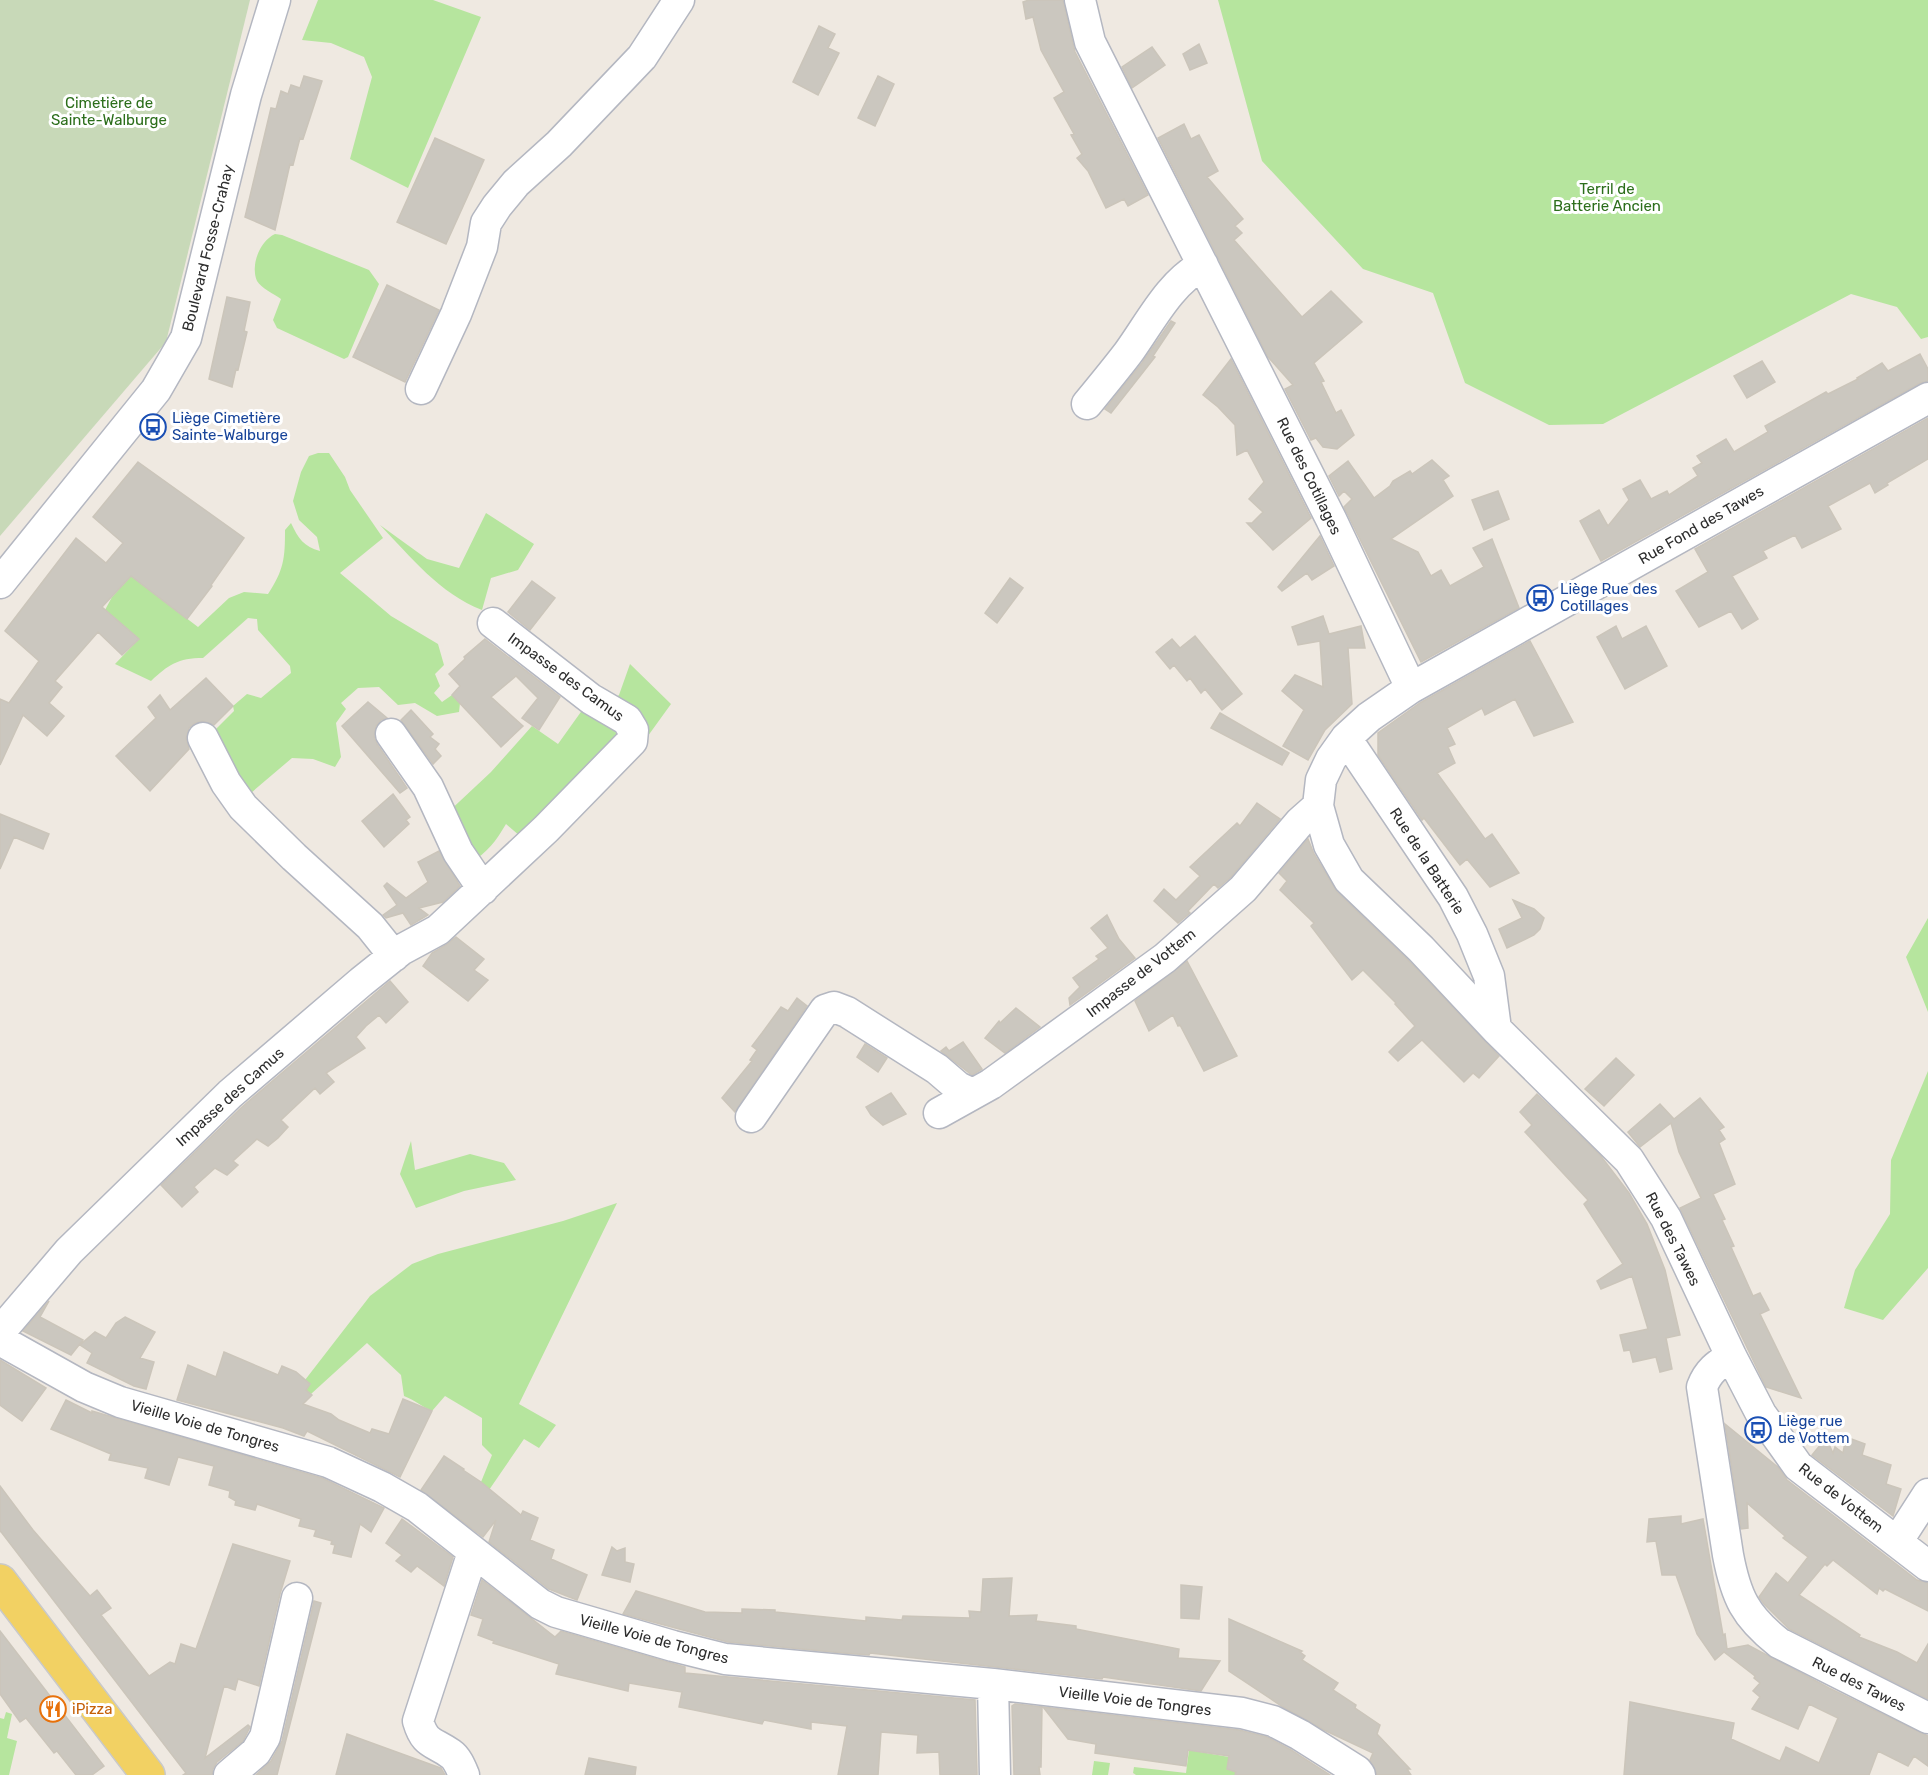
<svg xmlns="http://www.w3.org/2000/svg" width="1928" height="1775" viewBox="0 0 1928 1775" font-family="Rubik,sans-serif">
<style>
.green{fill:#b6e59e}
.cemetery{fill:#c8d9b8}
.building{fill:#cbc7bf;stroke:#cbc5ba;stroke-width:1.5}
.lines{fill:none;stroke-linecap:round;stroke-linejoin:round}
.minor-casing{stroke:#b4b7c1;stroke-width:33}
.major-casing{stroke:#c9c9c9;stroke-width:36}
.minor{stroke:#fff;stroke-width:30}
.major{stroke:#f2d163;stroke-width:33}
.labels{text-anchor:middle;stroke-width:6;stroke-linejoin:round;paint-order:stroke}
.park-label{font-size:15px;fill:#2c6e1b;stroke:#fff}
.street-label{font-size:15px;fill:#2e2e2e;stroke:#fff}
.transit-label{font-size:15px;fill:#164399;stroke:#fff;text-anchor:start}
.food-label{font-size:15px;fill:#c56008;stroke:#fff;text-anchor:start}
</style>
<rect width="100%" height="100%" fill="#efe9e1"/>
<path class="green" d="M318,0h115l48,17 -73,171 -58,-29 22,-82 -8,-20 -33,-14 -29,-3z
M1218,0h710v337l-7,2 -24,-32 -46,-13 -248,130 -54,1 -84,-42 -32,-90 -70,-24 -101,-108z
M275,234l7,1 87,35 10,14 -31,73 -4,2 -67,-31 -4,-8 8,-21c-7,-5 -20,-11 -24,-18 -7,-16 3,-40 18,-47z
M318,453h11l16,24 5,13 33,48 -43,35 51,43 47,28 6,21 -9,9 5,12 -6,7 8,9 10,-7 8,8 -1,9 -22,4 -22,-13 -17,2 -19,-18 -21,1 -17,15 5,6 -10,14 5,34 -6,10 -22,-8 -21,-1 -47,40 -36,-62 25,-25 -1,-5 14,-12 14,4 30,-25 -1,-7 -32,-36 -1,-11 -9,-1 -45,40c-25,0 -35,7 -52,23l-36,-17 24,-25 -34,-29 7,-13 19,-21 67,51 31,-29 15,-6 24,2c16,-24 17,-36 17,-64l6,-7c7,15 13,24 29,28l-3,-14 -18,-17 -6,-19 8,-29 8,-16z
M486,513l48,31 -16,26 -27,8 -9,32c-42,-16 -72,-54 -102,-85l47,34 32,9z
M630,664l41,40 -26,36 -32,-40 6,-5z
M588,702l36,34 -97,106 -21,-18c-10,17 -18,28 -36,39l-26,-47 47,-44 41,-46 26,18z
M1928,918v94l-22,-55z
M1928,1071v197l-45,52 -39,-12 11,-38 35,-56 1,-54z
M411,1141l4,29 55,-16 34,9 12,17 -52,11 -48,17 -16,-34z
M617,1203l-98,201 37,21 -17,23 -15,-9 -35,51 -8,-8 11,-27 -10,-10v-27l-37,-22 -13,15c-10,-4 -17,-11 -28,-15l-3,-21 -34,-32 -56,51 -5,-4 4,-6 -5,-4 65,-84 42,-32 26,-10 125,-33z
M6,1712l6,2 -5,24 10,3 -8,34h-9v-57l4,1z
M1189,1750l40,7 -2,12 9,3 -1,3h-99l-3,-2 1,-6 52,6z
M1094,1761l16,2 -2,12h-16z"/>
<path class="cemetery" d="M0,0h250l-84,342 -166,194z"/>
<path class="building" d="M1029,0h34l12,52 73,143 -20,11 -4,-7 -18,9 -18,-37 -11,-13 5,-4 -11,-19 3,-1 -20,-36 10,-6 -23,-42 -8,-33 -7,2 -3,-17z
M819,26l16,8 -7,14 11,5 -21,42 -25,-13z
M1199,44l8,19 -17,7 -7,-16z
M1152,47l13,18 -33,23 -10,-21z
M304,76l18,5 -19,58 -3,-1 -7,27 -3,-1 -15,66 -30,-13 26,-109 5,1 5,-18 7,3 3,-9 9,3z
M878,76l16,8 -19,42 -17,-8z
M1184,124l7,15 8,-4 19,36 -11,6 36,42 -8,7 7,7 -8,7 68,77 29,-26 31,31 -48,41 10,18 -3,1 15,31 5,-3 13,25 -17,14 -14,-2 -7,-9 -5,2 -26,-51 8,-4 -25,-28 -110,-219z
M435,138l49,22 -38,84 -49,-22z
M387,285l52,25 -34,72 -52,-25z
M227,297l23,5 -6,29 3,1 -9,38 -2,-1 -4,18 -23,-8z
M1171,321l4,2 -22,33 2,1 -44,56 -6,-4 37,-46z
M1920,354l8,15v12l-8,2 -319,178 -21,-40 19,-11 9,16 21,-26 -6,-11 17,-9 11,19 16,-8 2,4 29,-19 -5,-8 9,-5 -5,-7 29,-17 8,13 34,-20 -3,-6 61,-34 2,2 30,-15 -1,-1 25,-15 6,8z
M1231,359l80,159 -38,32 -26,-27h5l11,-11 -14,-13 15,-17 -17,-32 -10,5 -2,-30 -17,-18 -15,-12z
M1762,361l13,21 -28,16 -13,-22z
M1928,418v41l-41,24 1,2 -13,8 -5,-10 -42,23 13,23 -39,19 -7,-13 -32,16 4,7 -35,18 26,43 -16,10 -11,-18 -32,16 -23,-36 32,-19 -13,-23z
M1432,460l17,16 -6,4 10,16 -62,43 27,13 13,24 10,-6 9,16 34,-19 -11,-19 19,-9 27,69 -98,54 -77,-155 8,-8 -8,-8 -5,5 -10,-20 19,-15 26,37 16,-12 3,-5 17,-10 2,3z
M138,462l106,76 -33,47 1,1 -25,33 -56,-43 -29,31 37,32 -17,16 -24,-23 -43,49 7,6 -13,16 15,13 -17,20 -24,-21 -23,50v-66l9,4 30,-42 -34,-30 71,-93 30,25 17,-20 -30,-26z
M1498,491l11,28 -25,11 -12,-30z
M1320,536l14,30 -22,14 -5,-7 -25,18 -4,-4z
M1010,578l13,10 -26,35 -12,-10z
M532,581l23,17 -25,32 -22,-18z
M1323,616l6,18 32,-8 4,22h-17l4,56 -27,26 -17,30 -25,-14 21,-36 -22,-19 13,-16 28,12 -3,-46 -22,4 -6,-18z
M1616,626l6,13 24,-13 21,40 -42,23 -28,-52z
M1195,636l47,58 -20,16 -17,-21 -4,4 -11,-15 -3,3 -13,-16 -4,4 -14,-17 16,-13 8,9z
M485,639l75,58 -21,33 -17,-12 16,-20 -22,-22 -25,21 32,29 -22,21 -49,-52 8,-9 -11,-12 16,-15 -1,-2z
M1530,641l43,81 -39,14 -19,-37 -30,16 -3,-7 -35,20 8,16 -7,3 7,16 -18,10 48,66 7,-5 27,39 -29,14 -23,-28 -7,6 -36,-47 -2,2 -44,-65v-22l42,-30z
M206,678l27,28 -19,19 -11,-4 -8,2 -6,5 -3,10 3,11 -39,42 -34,-35 40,-38 -8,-11 12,-12 10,15z
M368,702l19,16 -6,2 -5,6 -2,10 3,8 30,44 -7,5 -58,-67z
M411,710l22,24 -3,3 9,7 -4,5 6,7 -8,8 -32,-44z
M1220,713l69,40 -7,12 -71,-37z
M393,794l17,23 -4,3 3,4 -25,23 -22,-26z
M1257,803l23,16 -49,58 -13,11 -4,-4 -26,27 2,2 -12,10 -24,-22 10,-12 12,11 24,-24 -10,-9 47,-44 3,3z
M0,814l49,20 -6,15 -29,-12 -14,32z
M1308,839l6,15 23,38 74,71 88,93 -20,22 -6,-5 -9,9 -42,-42 -24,21 -9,-9 26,-26 -20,-22 1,-1 -33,-33 -11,10 -41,-54 3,-3 -34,-33 7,-9 -8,-8z
M439,851l21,35 -17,16 -24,6 9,7 -17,10 -8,-12 -17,5 -3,-3 14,-10 -13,-19 3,-3 19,15 22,-16 -10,-20z
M1513,900l21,9 10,9 -4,11 -6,6 -27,13 -8,-19 23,-11z
M1107,915l12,24 16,19 -65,47 -1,-7 11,-11 -7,-9 26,-19 -3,-3 12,-8 -17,-20z
M456,937l28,22 -10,11 14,10 -20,21 -45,-35 9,-13 14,-8z
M1187,961l50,95 -33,15 -24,-46 -2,1 -5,-11 -24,16 -14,-30z
M390,981l18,21 -22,21 -7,-8 -13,11 -10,11 9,11 -39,25 8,9 -14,12 -5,-6 -34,32 7,7 -10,11 -10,8 -11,-7 -24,22 5,4 -11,10 -12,-7 -21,19 4,5 -16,15 -21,-22 81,-78z
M797,998l10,8 -72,106 -13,-14 30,-37 -2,-1 7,-10 -5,-4 10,-13 19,-26 7,4z
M1016,1008l24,19 -35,26 -20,-15 14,-17 1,2z
M963,1042l19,27 -10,6 -31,-24 5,-4 3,4z
M865,1044l22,14 -9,14 -21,-15z
M1616,1058l18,17 -30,31 -19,-17z
M891,1093l15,21 -23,11 -12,-10 -5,-8z
M1537,1094l63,61 29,38 18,31 18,46 15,65 -14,3 6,31 -12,3 -4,-15 -23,5 -3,-12 -6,1 -4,-16 28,-6 -16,-53 -31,13 -4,-8 26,-17 -39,-60 4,-4 -63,-68 7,-7 -12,-13z
M1700,1098l24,29 -5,3 6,9 -6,4 16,41 -22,10 12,25 -3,1 12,26 -3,1 22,49 7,-3 9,17 -9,4 41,84 -35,-11 -86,-179 21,-10 -22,-46 -8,-29 -31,24 -12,-15 32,-28 14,15z
M49,1301l-9,16 43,23 -12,15 -48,-24z
M125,1317l30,15 -15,26 14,4 -8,27 -12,-3 -47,-23 5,-10 -12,-8 15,-13 11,6 10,-15z
M224,1352l54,23 4,-9 14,6 14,12 -4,6 6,5 -9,9 28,10 8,6 31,13 2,-4 17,5 14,-35 29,12 -32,66 -93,-46 -3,5 -21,-8 -106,-28 11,-35 28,12z
M0,1360l46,28 -24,33 -22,-16z
M66,1400l26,13v-2l230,67 62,30 -13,24 -11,-8 -9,33 -18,-4 2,-8 -4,-1 1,-3 -18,-5 2,-6 -17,-4 2,-7 -44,-15 -2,6 -20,-5 1,-4 -7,-4 1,-6 -21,-6 5,-19 -36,-9 -9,28 -24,-7 3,-10 -39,-8 2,-6 -60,-25z
M1725,1424l54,44 8,12 130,100 11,3v28l-43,-22 -2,2 -4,-3 -2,6 -44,-34 -6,6 -2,-2 -26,31 61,40 -1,2 38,15 20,11 11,-19v55l-139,-70 -25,-25 -5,-7 17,-24 12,10 20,-26 -25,-19 2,-2 -38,-33 1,25 -7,1z
M1846,1437l19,7 -3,11 29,10 -5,19 15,5 -8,27 -81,-61 14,-17 7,15 2,-6 8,6z
M444,1456l20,13 -1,1 18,12 40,33 2,-4 15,7 -8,22 24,10 -3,9 36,16 -10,25 -28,-11 -60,-47 7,-22 -13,17 -62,-47z
M0,1486l33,44 57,66 7,-6 14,18 -10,7 48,61 21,-14 5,2 6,-20 15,5 37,-105 57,17 -10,33 -21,92 -21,-7 -3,11 -11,-4 -19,72 43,-33 2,2 -7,14 -26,21 -4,7 -1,6h-29l3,-2 -184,-240 -2,-2z
M1681,1516v8l22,-5 20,116 2,-1 2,15 21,-4 81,43 99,48v30l-14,-10 -6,10 -30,-15 -9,24h-245l6,-73 104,21 -3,16 49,22 6,-14 33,16 19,-45 -29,-14 -11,25 -46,-20 8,-12 -7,-6 7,-8 -6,-5 1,-2 -31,-24 -9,8 -18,-26 -21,-59h-14l-6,-34 -9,1 2,-23z
M402,1519l51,38 -9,29 -27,-20 -6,6 -15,-11 6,-6 -16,-12z
M612,1547l5,4 8,-3v14l9,2 -4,18 -28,-7z
M1012,1578l-3,38 28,-1 -1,6 40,5v3l103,20 -1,9 42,3 -19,30 -98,-14 -1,2 -232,-26 -1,2 -26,-2 -115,-11 -105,-28 13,-23 69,21 37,1v-4l33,1v2l91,9v-4l36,3 1,-4 67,2 -1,-7 12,1 2,-33z
M482,1580l73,57 6,-6 124,36v6l290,27 2,75h-37l-1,-23 -22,1 1,-18 -37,-3 -3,43h-40l9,-49 -36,-4v7l-47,-9 -2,4 -83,-17 3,-15 -53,-9 -1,8 -72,-17 3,-10 -66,-21 1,-2 -16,-6 5,-16 -12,-4z
M1181,1585l21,2 -3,32 -18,-1z
M314,1601l7,2 -44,172h-21l15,-14 11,-20z
M1229,1619l73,32 -2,1 5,4 -3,4 36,23 -5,7 23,15 -1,3 25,17 -3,9 33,35h-3l4,6h-34l-7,-15 3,-7 -49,-23 -41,-23 -54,-36z
M0,1631l104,135 -12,9h-16l-19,-24 -3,2 -28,-35 -6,4 -20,-28z
M1015,1704l27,3 -1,60h-2l1,8h-26l-2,-69z
M1043,1707l196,23 28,7 24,13 39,25h-95l1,-3 -9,-3 2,-13 -41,-6 -2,16 -91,-13 1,-9 -28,-5z
M347,1734l94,34 4,7h-109z
M589,1758l47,9 -1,8h-50z"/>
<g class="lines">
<g class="minor-casing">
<path id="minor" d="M1080,0l10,42 241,477 80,169
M421,389l35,-75 26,-67 4,-24 11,-17 19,-23 43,-39 83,-87 37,-57
M1928,398l-517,290 -42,29 -23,21 -15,21 -10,21 -3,26 11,39 20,35 72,69 75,80 133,131 37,58 65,138 30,58 37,52 130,100
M1087,404c14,-17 28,-34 41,-51 22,-30 41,-70 75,-88
M0,583l156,-193 30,-52 60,-243 29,-95
M391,734l37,53 30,65 25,37
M203,738l23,45 17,24 51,50 76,69 24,30
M1346,738l107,159 19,37 17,42 7,53
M939,1113l52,-29 174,-126 78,-69 57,-67 18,-16
M751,1117l74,-107 9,-3 13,5 90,57 21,18 15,7
M0,1332l69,-81 161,-157 131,-112 40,-32 37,-20 108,-101 86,-88 1,-11 -6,-10 -36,-21 -98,-76
M0,1340l84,47 36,15 208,60 54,25 35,20 123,97 16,8 117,34 52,13 268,25 249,29 31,8 27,14 57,36 3,4
M1731,1356c-14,9 -23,15 -29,31l26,168c8,42 17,61 51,88l149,75
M1897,1542l31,-48
M993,1684l2,91
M229,1775l27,-23 9,-15 32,-139
M464,1775c-3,-7 -7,-17 -13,-21 -18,-13 -26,-9 -33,-33l55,-169"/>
</g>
<g class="major-casing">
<path id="major" d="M0,1581l148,194"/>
</g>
<use href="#minor" class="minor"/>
<use href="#major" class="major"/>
</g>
<defs>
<g id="bus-ring" transform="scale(1.35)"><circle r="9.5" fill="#fff" stroke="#1a4fb4" stroke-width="1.5"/><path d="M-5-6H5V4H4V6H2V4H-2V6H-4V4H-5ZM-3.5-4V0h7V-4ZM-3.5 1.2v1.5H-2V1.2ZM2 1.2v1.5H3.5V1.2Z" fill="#1a4fb4"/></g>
<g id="restaurant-ring" transform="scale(1.35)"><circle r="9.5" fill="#fff" stroke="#e8710a" stroke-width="1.5"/><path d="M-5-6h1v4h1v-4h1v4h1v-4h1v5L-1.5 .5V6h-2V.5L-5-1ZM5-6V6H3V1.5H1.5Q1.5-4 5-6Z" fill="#e8710a"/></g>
</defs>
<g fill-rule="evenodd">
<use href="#bus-ring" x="153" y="427"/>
<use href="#bus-ring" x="1540" y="598"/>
<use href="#bus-ring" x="1758" y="1430"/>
<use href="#restaurant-ring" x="53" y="1709"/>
</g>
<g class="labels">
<g class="park-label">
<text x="109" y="108">Cimetière de<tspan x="109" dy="17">Sainte-Walburge</tspan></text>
<text x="1607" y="194">Terril de<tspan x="1607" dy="17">Batterie Ancien</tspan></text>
</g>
<g class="street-label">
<text transform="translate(208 248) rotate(-76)" y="5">Boulevard Fosse-Crahay</text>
<text transform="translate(1309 476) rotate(64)" y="5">Rue des Cotillages</text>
<text transform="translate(1701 525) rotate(-30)" y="5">Rue Fond des Tawes</text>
<text transform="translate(566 677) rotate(36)" y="5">Impasse des Camus</text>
<text transform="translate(1427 861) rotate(57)" y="5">Rue de la Batterie</text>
<text transform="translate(1141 973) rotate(-38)" y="5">Impasse de Vottem</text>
<text transform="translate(230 1097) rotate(-42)" y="5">Impasse des Camus</text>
<text transform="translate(1673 1239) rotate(63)" y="5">Rue des Tawes</text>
<text transform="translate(205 1426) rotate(16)" y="5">Vieille Voie de Tongres</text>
<text transform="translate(1841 1498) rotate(38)" y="5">Rue de Vottem</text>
<text transform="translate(654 1639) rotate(15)" y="5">Vieille Voie de Tongres</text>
<text transform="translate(1859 1684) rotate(27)" y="5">Rue des Tawes</text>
<text transform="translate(1135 1701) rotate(7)" y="5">Vieille Voie de Tongres</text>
</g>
<g class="transit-label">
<text x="172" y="423">Liège Cimetière<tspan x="172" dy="17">Sainte-Walburge</tspan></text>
<text x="1560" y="594">Liège Rue des<tspan x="1560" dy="17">Cotillages</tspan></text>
<text x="1778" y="1426">Liège rue<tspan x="1778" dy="17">de Vottem</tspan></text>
</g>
<g class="food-label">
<text x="72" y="1714">iPizza</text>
</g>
</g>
</svg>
